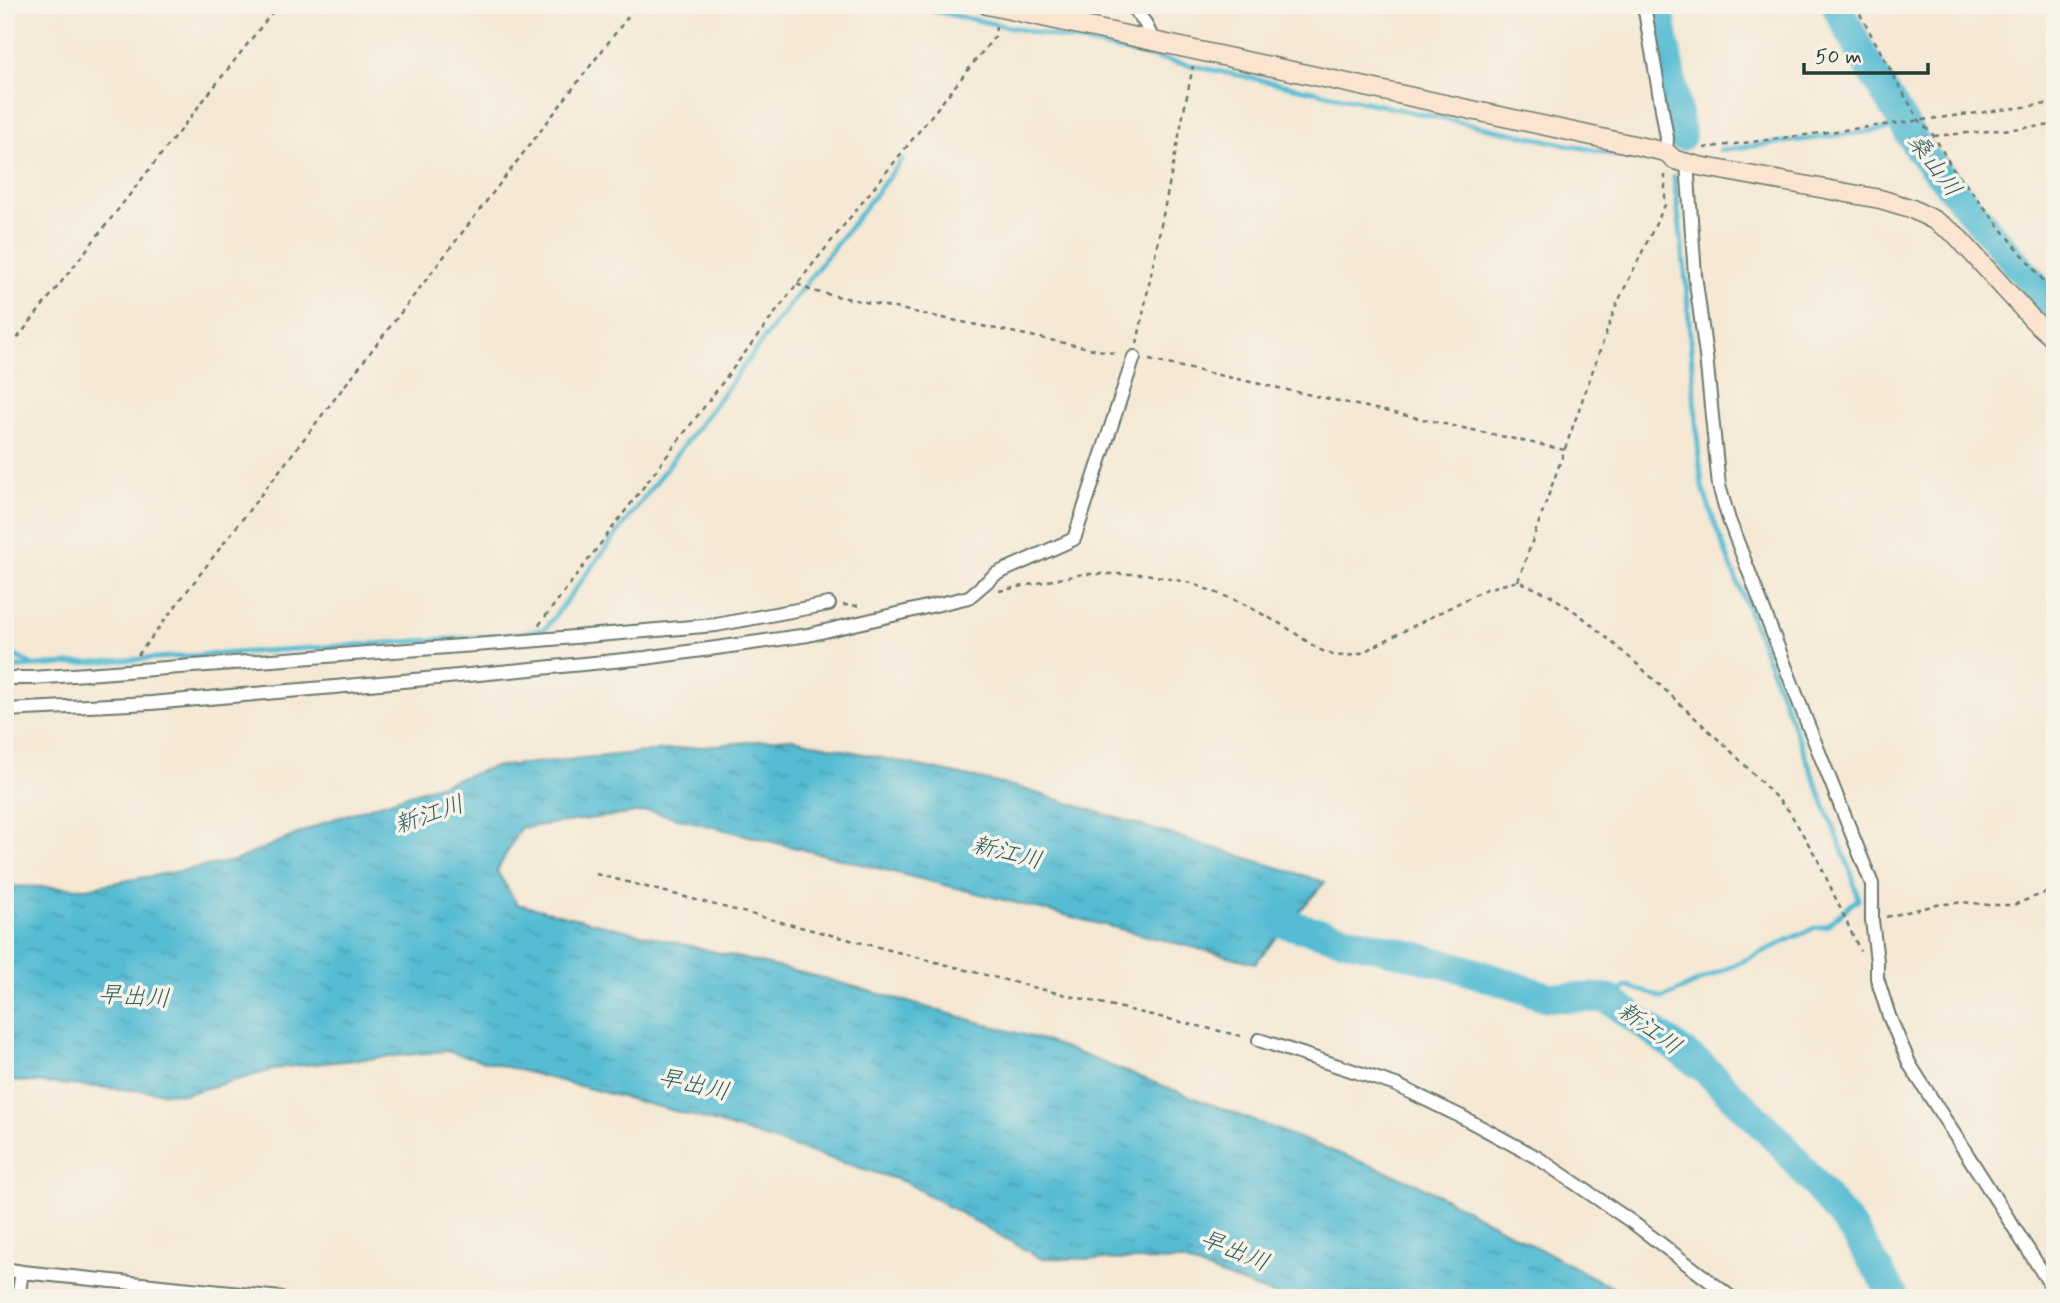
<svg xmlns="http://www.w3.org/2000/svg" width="2060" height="1303" viewBox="0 0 2060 1303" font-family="Mynerve,'Klee One',sans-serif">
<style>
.water{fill:url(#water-ripples);stroke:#3a7c84;stroke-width:2}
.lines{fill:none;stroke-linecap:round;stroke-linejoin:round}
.stream{stroke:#55bcd3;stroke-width:5}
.river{stroke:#55bcd3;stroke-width:30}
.street-casing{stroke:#6a796c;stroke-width:16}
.secondary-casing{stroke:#6a796c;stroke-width:21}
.path{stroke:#6a796c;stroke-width:2.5;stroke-dasharray:5 5;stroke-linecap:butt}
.street{stroke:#fff;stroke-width:12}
.secondary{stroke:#fce5d0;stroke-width:18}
.labels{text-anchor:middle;stroke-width:7;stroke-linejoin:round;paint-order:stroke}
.water-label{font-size:24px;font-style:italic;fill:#2c5d5c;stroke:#f7f3e8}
</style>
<defs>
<pattern id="water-ripples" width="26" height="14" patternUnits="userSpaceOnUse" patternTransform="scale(1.75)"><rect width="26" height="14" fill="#55bcd3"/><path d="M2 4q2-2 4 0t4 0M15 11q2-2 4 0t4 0" fill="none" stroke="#469aac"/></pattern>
</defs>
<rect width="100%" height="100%" fill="#f7f3e8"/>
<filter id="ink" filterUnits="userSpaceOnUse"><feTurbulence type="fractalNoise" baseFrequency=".0143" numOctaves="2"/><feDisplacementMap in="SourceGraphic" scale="14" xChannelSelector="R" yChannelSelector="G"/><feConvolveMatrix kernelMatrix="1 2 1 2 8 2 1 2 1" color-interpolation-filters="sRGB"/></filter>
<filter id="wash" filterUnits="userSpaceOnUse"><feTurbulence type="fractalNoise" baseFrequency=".00686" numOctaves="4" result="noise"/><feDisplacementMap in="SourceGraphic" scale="28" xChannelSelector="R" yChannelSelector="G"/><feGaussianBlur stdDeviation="1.57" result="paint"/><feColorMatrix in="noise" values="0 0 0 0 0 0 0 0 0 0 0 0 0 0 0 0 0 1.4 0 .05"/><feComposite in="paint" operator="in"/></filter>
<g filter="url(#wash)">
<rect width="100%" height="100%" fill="#f5e8d4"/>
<path class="water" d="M789,738l228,49 308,95 -70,81 -605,-152 -130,17 -23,43 20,33 310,75 222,63 367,141 216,115h-350l-99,-37 -143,-3 -135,-76 -204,-64 -255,-67 -162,16 -99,27 -180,-14v-194l81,2 148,-27 94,-40 165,-54z"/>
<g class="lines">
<path class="stream" d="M905,5l725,153
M1720,150l185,-23
M5,651l30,15
M5,668l503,-33 37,-6 268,-355 89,-114
M1607,998l21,-12 35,12 151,-70 12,-2 32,-27 -6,-24 -135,-345 -15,-44 -4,-38 -12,-168 -12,-104"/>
<path class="river" d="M1658,5l23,131
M1836,5l28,53 56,93 135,158
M1251,915l206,52 91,30 59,1 97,70 76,74 75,91 40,65"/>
</g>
</g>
<g filter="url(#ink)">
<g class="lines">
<g class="street-casing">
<path id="street" d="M1132,5l13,18 8,17
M1644,5l23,133 -1,14
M1687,163l8,112 11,81 13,130 10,34 77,200 66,164v36l5,41v17l12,38 21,49 145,227
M5,678h28l93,-7 401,-30 189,-16 113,-21
M5,710l146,-7 286,-25 208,-20 163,-23 161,-38 27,-23 78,-35 60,-182
M1259,1040l137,45 66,32 76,41 94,64 100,76
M5,1269l17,3 259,26
M18,1298l4,-26"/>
</g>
<g class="secondary-casing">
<path id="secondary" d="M987,5l679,147 9,8 24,6 181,33 30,9 24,12 21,14 78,86 22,20"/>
</g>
<path class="path" d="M1855,5l47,86 17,29 15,16 17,30 104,129
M1934,136l121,-11
M1704,148l351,-45
M797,284l15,7 306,63
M1137,344l56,-278
M5,354l273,-349
M1149,360l416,90
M1518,581l97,-273 50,-103v-30
M999,591l84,-17h63l45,9 49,19 46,25 32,22 17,7 22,-1 129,-66 32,-8 32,14 30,20 56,48 99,92 54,56 29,49 42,91
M843,605l18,1
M539,625l258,-341 198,-248 1,-11
M138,655l499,-650
M596,874l436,113 213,50
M1886,917l50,-12 27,-3 26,3h24l42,-16"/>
<use href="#street" class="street"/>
<use href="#secondary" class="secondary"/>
</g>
</g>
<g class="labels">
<g class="water-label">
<text transform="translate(1935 165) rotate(53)" y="8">桑山川</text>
<text transform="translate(429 814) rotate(-19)" y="8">新江川</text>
<text transform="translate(1007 852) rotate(14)" y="8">新江川</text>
<text transform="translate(134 996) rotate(4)" y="8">早出川</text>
<text transform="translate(1650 1028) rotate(36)" y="8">新江川</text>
<text transform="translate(694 1084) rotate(13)" y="8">早出川</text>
<text transform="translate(1235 1250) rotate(22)" y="8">早出川</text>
</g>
</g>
<rect width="2060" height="1303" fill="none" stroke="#f7f3e8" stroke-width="28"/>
<path d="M1804 63v10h124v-10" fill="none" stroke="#1f3d34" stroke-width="3.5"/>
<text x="1815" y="63" font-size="21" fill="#1f3d34" stroke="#f7f3e8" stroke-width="5" paint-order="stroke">50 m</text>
</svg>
